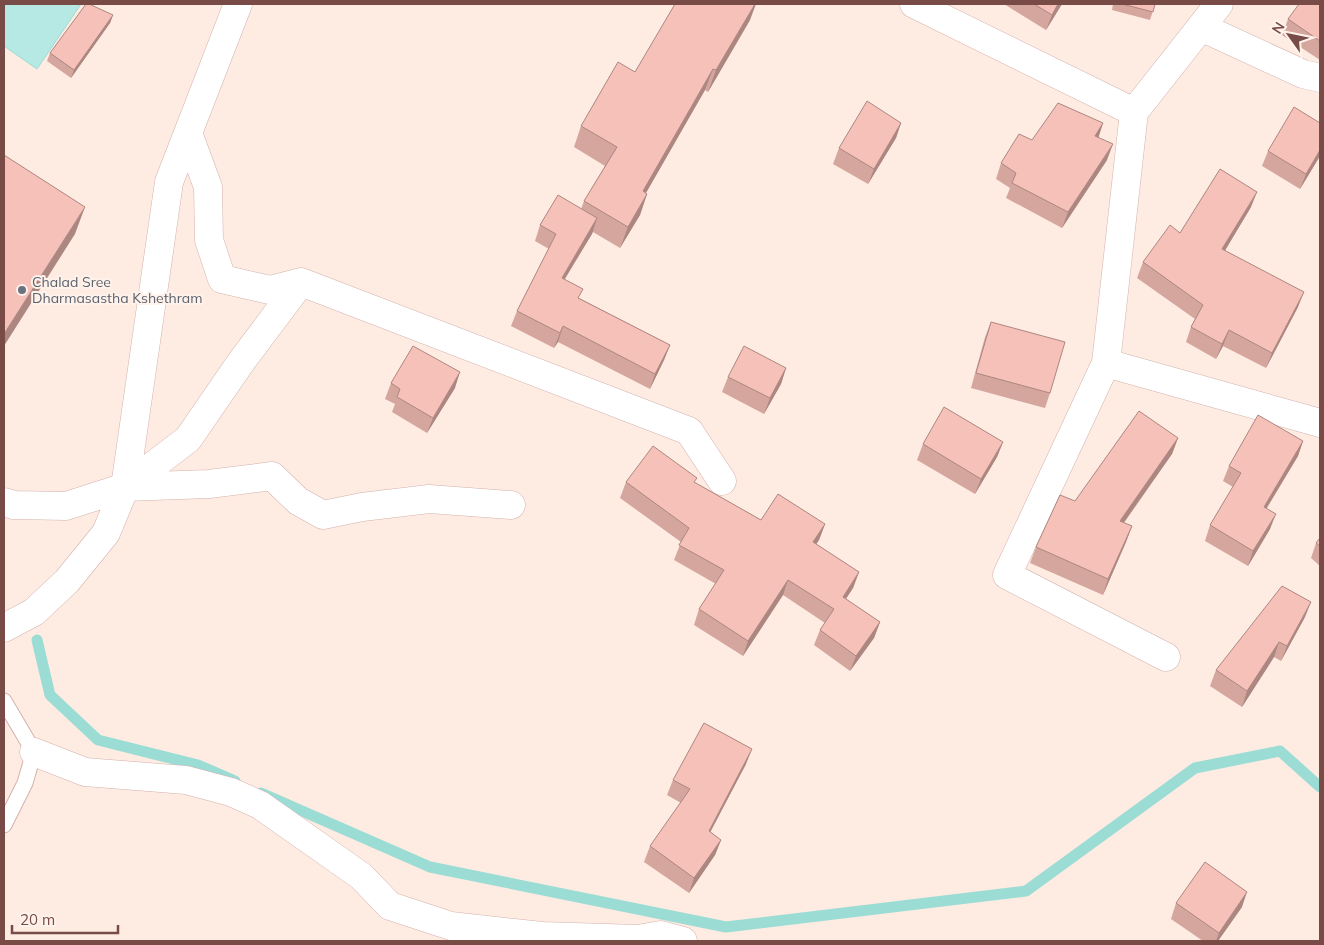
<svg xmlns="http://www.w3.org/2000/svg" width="1324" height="945" viewBox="0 0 1324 945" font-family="Mulish,sans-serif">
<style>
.water{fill:#b6e9e3;stroke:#9bdcd5}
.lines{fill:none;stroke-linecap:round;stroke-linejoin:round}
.stream{stroke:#9bdcd5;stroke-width:11}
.service-casing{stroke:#d2b2ab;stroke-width:17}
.minor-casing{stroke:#d2b2ab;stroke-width:29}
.service{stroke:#fff;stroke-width:15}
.minor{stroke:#fff;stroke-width:28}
.wall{fill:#d4a69e}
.shaded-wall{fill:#ac8781}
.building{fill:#f6c1b8;stroke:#ac8781}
.worship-dot{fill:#6b7280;stroke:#fff2eb;stroke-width:2}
.labels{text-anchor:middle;stroke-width:4;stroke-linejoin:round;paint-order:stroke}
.worship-label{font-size:14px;fill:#5b616d;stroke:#fff2eb;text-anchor:start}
</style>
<rect width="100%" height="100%" fill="#feece3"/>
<path class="water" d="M4,4h77l-44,65 -33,-23z"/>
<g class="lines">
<path class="stream" d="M37,640l13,55 48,45 100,25 37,16
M261,793l169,74 296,60 300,-36 169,-123 85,-17 40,36"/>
<g class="service-casing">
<path id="service" d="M4,701l30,51 -9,31 -21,42"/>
</g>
<g class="minor-casing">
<path id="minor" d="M914,4l220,108 -28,251 214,60
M1201,27l102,47 17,4
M1134,112l85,-108
M188,133l20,54 1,53 13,39 48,11 31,-8
M1106,363l-99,212 159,82
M125,487l63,-48 53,-77 60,-80 388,149 33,50
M4,502l10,3 52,1 59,-19 84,-3 63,-8 26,25 25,14 39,-8 67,-8 82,6
M4,628l30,-16 33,-31 39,-48 19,-46 44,-305 69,-178
M34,752l51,20 101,8 45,12 29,13 101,71 29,30 61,20 91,10 96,3 23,-4 22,6"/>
</g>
<use href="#service" class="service"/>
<use href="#minor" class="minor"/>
</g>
<path class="wall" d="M1004,4h58l-16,26z
M1113,4h42l-5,16 -38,-10z
M1320,4v56l-38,-25 6,-16z
M113,15l-3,8 -39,55 -24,-17 3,-8z
M750,20l-42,72 -3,-2 -59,103 1,1 -7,21 -20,33 -27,-16 -28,47 14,19 91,47 -6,15 -14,29 -92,-47 -4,6 -43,-22 6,-15 32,-62 -14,-8 5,-16 41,-16 3,-8 21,-35 -31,-19 7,-21 54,-54z
M901,123l-5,15 -28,46 -35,-20 6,-16z
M1103,123l-5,15 9,22 -45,68 -56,-30 4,-10 -14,-9 5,-16 31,-23z
M1268,151l52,5 -20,33 -38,-23z
M1251,207l-26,43 73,57 -32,61 -43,-22 -7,13 -30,-17 5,-15 4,-8 -58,-41 6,-16 37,-29z
M991,322l59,71 -5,15 -74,-20 14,-51z
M786,368l-5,16 -17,30 -42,-22 6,-15z
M391,383l64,5 -28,45 -35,-21 3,-8 -10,-5z
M1178,438l-6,16 -48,69 8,3 -6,16 -23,53 -73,-32 6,-16 39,-46z
M1303,441l-5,15 -31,52 3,21 -22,37 -43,-25 5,-16 23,-38 -10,-6 6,-15z
M1003,442l-6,15 -22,37 -58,-34 6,-16z
M626,482l69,1 66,37 64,4 -6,16 -3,4 43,28 -6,16 -7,11 34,23 -6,16 -24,33 -36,-26 6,-15 5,-7 -42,-28 -40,61 -49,-31 5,-16 17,-25 -42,-24 7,-18 -61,-44z
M1320,538v28l-9,-8 5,-15z
M1305,617l-24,44 -7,-4 -32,50 -32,-21 6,-16z
M746,764l-36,68 11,8 -6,15 -26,38 -45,-31 6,-16 31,-43 -14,-8 6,-15z
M1176,903l66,4 -24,34h-15l-32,-22z"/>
<path class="shaded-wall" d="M755,4h1l-6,16 -42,72 8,-22z
M1058,4h4l-16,26 6,-15z
M113,15l-3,8 -39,55 3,-8z
M713,69l-8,21 -70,122 8,-21z
M901,123l-5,15 -28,46 6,-15z
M1103,123l-5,16 -3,-3z
M1113,144l-6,16 -45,68 6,-16z
M1320,150v6l-20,33 6,-15z
M1257,192l-6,15 -34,57 5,-15z
M647,194l-7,21 -20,33 8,-21z
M85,207l-10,27 -71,112v-12z
M597,218l-5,16 -36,59 6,-15z
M1304,292l-6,15 -32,61 6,-15z
M563,326l-5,16 -4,6 6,-15z
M1229,330l-6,16 -7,13 6,-15z
M670,345l-6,15 -14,29 5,-15z
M786,368l-5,16 -17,30 6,-16z
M460,372l-5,16 -28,45 6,-15z
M1178,438l-6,16 -58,82 6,-15z
M1303,441l-5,15 -40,66 6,-15z
M1003,442l-6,15 -22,37 6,-15z
M1276,514l-6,15 -22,37 5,-15z
M825,524l-6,16 -12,18 6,-16z
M1132,526l-6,16 -23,53 5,-16z
M859,572l-6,16 -16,24 6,-15z
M788,580l-5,15 -40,61 5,-15z
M1311,602l-6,15 -24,44 6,-15z
M880,622l-6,16 -24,33 6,-15z
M1279,642l-5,15 -32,50 5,-16z
M752,749l-6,15 -43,82 6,-15z
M721,840l-6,15 -26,38 5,-15z
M1247,892l-5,15 -24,34h-2l3,-8z"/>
<path class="building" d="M86,4h3l24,11 -39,55 -24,-17z
M675,4h80l-39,66 -3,-1 -70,122 4,3 -19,33 -44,-26 33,-54 -36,-21 37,-64 17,10z
M1034,4h24l-6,11z
M1122,4h33l-2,8z
M1299,4h21v37l-32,-22z
M867,101l34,22 -27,46 -35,-21z
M1058,103l45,20 -8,13 18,8 -45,68 -56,-29 4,-10 -15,-10 18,-29 13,6z
M1294,107l26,16v27l-14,24 -38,-23z
M4,155l81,52 -81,127z
M1220,169l37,23 -35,57 82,43 -32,61 -43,-23 -7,14 -31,-17 12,-22 -60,-43 27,-37 10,8z
M558,195l39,23 -35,60 21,11 -5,9 92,47 -15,29 -92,-48 -3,7 -43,-22 39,-77 -16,-9z
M991,322l74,20 -15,51 -74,-20z
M413,346l47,26 -27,46 -36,-21 3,-8 -9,-6z
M744,346l42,22 -16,30 -42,-21z
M944,407l59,35 -22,37 -58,-35z
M1139,411l39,27 -58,83 12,5 -24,53 -72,-32 24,-52 15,6z
M1258,415l45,26 -39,66 12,7 -23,37 -43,-26 31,-52 -12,-7z
M653,446l44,32 -3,4 67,38 17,-26 47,30 -12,18 46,30 -16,25 37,25 -24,34 -36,-26 14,-21 -46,-29 -40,61 -49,-32 25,-39 -45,-25 10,-17 -63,-46z
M1320,538v8l-4,-3z
M1282,586l29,16 -24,44 -8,-4 -32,49 -31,-21z
M704,723l48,26 -43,82 12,9 -27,38 -44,-32 40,-57 -17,-9z
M1205,862l42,30 -28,41 -43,-30z"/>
<circle class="worship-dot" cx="22" cy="290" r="5"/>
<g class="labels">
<g class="worship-label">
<text x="32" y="287">Chalad Sree<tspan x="32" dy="16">Dharmasastha Kshethram</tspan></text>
</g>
</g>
<rect width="1324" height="945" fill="none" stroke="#784b47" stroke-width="10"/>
<g transform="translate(1289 35) rotate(303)" stroke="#fff2eb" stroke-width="4" paint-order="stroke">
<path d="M0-4L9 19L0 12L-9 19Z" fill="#784b47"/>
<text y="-8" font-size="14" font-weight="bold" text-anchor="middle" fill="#784b47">N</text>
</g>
<path d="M12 925v8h106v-8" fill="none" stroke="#784b47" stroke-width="2.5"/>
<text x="20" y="925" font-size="15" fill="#784b47" stroke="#fff2eb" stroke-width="4" paint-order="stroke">20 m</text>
</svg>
